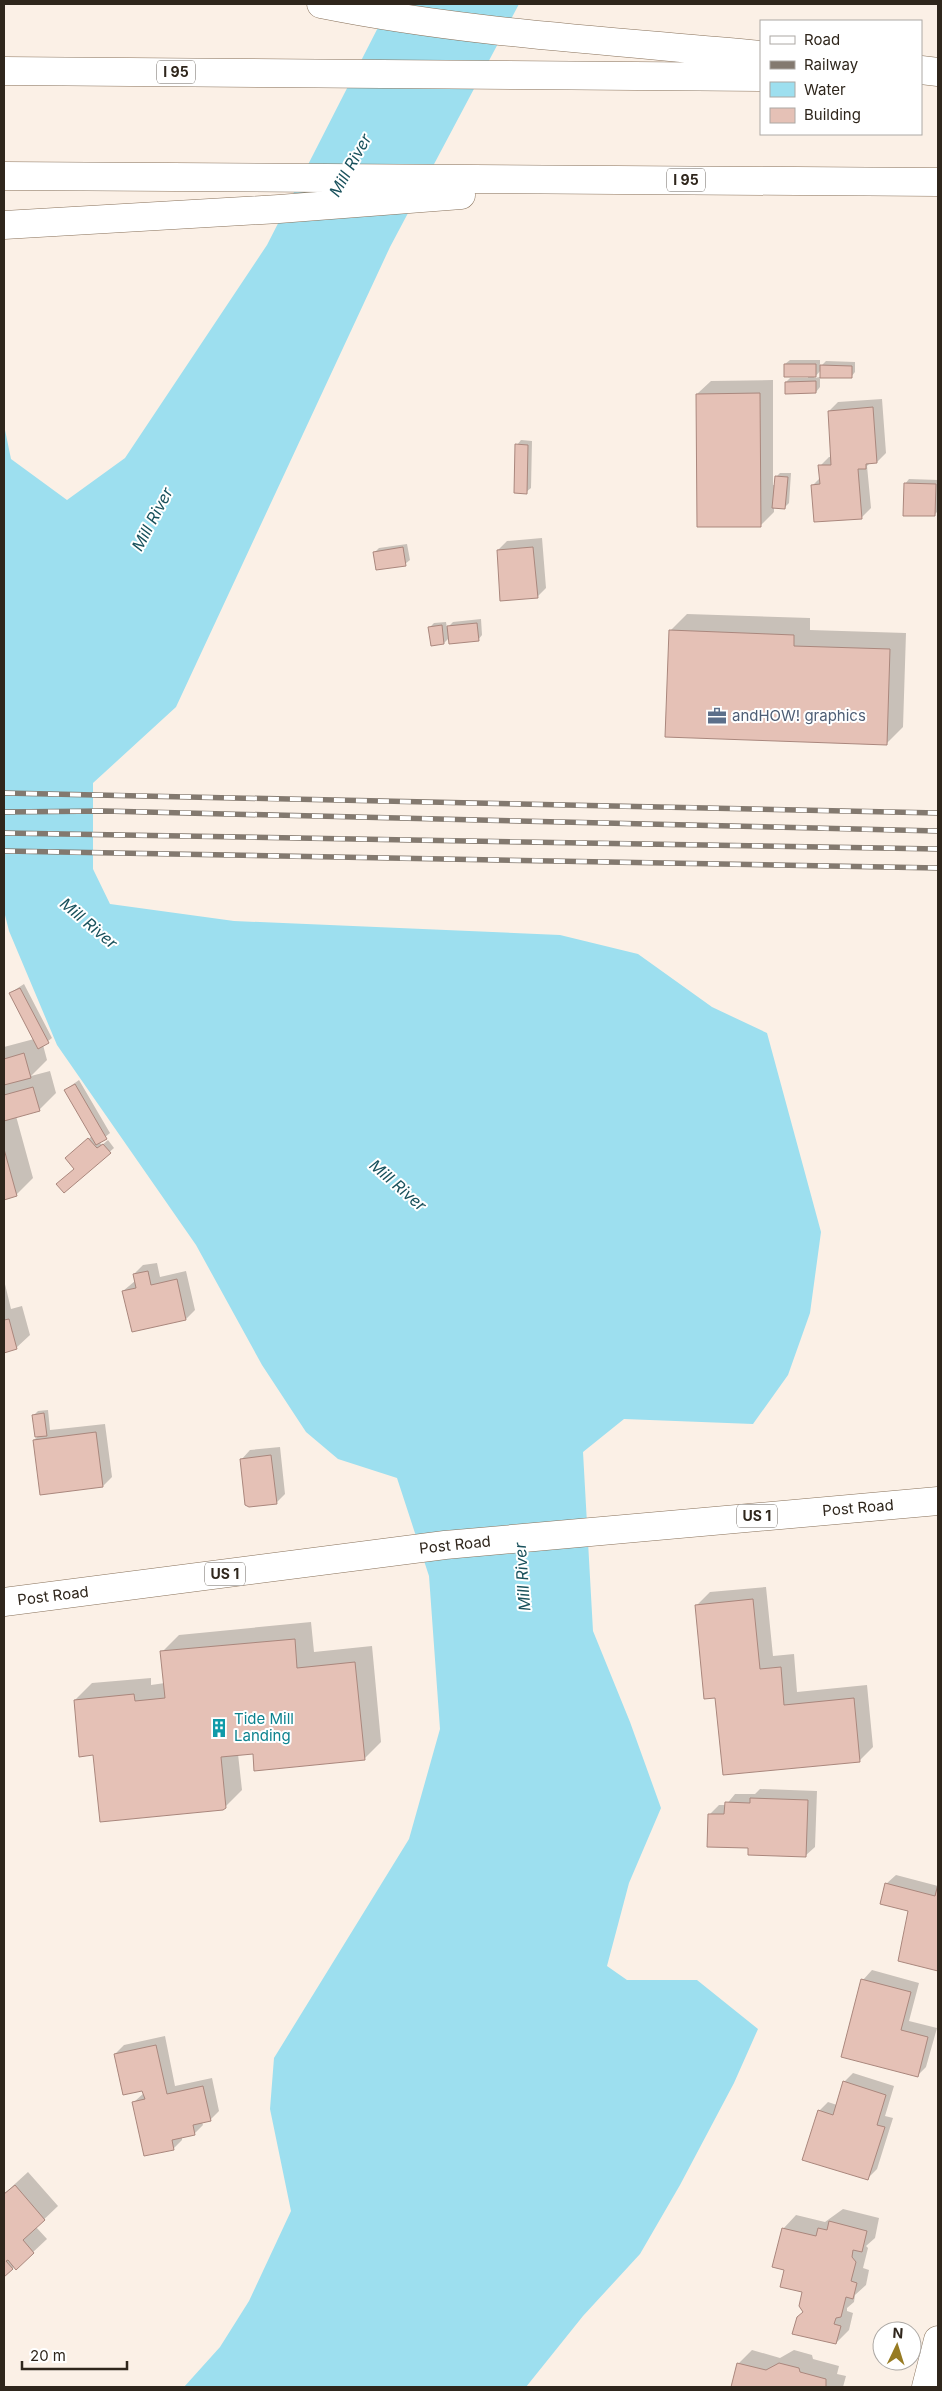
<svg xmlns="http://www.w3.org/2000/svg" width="942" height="2391" viewBox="0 0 942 2391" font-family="Inter,sans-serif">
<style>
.water{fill:#9ddfef}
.shadow{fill:#0003}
.building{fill:#e5c1b6;stroke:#aa877d}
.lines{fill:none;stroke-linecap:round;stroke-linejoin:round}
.secondary-casing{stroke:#88715a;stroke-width:29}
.primary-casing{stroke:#88715a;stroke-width:29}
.highway-casing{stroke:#88715a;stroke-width:29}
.secondary{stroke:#fff;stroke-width:28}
.primary{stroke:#fff;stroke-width:28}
.highway{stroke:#fff;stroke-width:28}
.rail-casing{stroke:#83796f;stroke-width:5.5}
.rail{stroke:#fff;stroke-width:4;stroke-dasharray:11;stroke-linecap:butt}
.labels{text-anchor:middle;stroke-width:4;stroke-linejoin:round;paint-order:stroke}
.shield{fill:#fff;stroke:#6d6760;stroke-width:1}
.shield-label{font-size:14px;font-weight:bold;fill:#2f261c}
.service-label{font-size:15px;fill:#4e5e75;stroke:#fff;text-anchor:start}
.street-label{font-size:15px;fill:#2f261c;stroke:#fff}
.culture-label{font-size:15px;fill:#0d838f;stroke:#fff;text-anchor:start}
.water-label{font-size:16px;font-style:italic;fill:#19515c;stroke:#fff}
</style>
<rect width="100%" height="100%" fill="#fbf0e6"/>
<path class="water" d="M390,4h129l-129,243 -214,460 -83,76v86l17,35 124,17 326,14 78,19 74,53 55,26 54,199 -11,81 -22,62 -35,49 -129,-5 -41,33 10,179 37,91 31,86 -32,75 -22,83 20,14h70l61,49 -24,54 -54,102 -40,69 -57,62 -57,71h-342l36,-40 29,-46 42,-90 -21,-102 4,-51 135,-219 31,-110 -11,-153 -32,-98 -59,-19 -32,-27 -44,-67 -66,-120 -139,-200 -48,-114 -5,-20v-486l7,34 56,41 58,-42 142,-213z"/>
<path class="shadow" d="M790,360h30v7l6,-6 29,1v10l-4,5 -30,-7 -7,8 6,-1v10l-4,5 -30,-10 4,-4h18v-3l-23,-11z
M773,380v105h2l1,-8 4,-4h11l-2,30 -4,4h-11v5l-14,14 -63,-132 14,-13z
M882,399l4,54 -9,9h-6l-4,4 4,42 -10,10 -48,-33 8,-8 -1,-11 9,-9h3l-3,-46 9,-9z
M521,440l11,1 -1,47 -5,4 -9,-47z
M909,479l29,1v31l-4,4 -29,-31z
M542,538l4,50 -9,9 -39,-47 9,-9z
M407,544l3,16 -5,4 -30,-12 4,-4z
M687,614l123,4v12l96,3 -3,94 -17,17 -216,-113z
M481,619l1,16 -4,5 -28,-3 -6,6 -15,-15 5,-5 12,-1 1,6 6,-6z
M24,984l28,54 -9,7 4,15 -16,16 19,-5 6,22 -17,17 -23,6 17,62 -17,17 -12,4v-152l30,-8 -24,-46z
M79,1080l31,53 -11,9 3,3 6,-5 6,8 -50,44 11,-23 -4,-15 21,-18 -27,-46z
M157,1263l3,14 26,-6 9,39 -9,9 -63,-28 12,-10 -1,-7 9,-9z
M4,1280l7,29 11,-3 8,29 -14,13 -12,3z
M48,1410l2,20 55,-6 7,53 -9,9 -69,-46 5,-5 -5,-20 4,-4z
M280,1447l5,47 -9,9 -35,-43 9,-10z
M766,1587l7,69 21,-2 3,38 70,-7 6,62 -13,13 -144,-64 -20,-90 14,-14z
M311,1622l3,30 58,-6 9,96 -17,17 -110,-6 -16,1 4,36 -17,17 -131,-53 -19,-54 17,-17 59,-5v7l14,-2 -3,-31 17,-17z
M760,1789l57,2 -2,56 -10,9 -55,-9 -40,-33 9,-9h7l9,-11h20z
M896,1875l42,11v84l-39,-10 11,-50 -24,-26z
M872,1970l47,13 -10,38 28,7 -11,39 -9,9 -54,-96z
M165,2036l10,50 37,-8 7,33 -9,9 -8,2 1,3 -9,9 -12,3v3l-9,9 -39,-47 10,-9 -29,-39 9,-9z
M853,2073l41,13 -9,30 8,2 -16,51 -9,9 -49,-67 9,-9 9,3 7,-23z
M28,2172l30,34 -22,21 11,12 -31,29 -1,-2 -11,10v-82z
M843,2209l36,9 -4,20 -9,8 2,2 -5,20 6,2 -3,15 -11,10 -1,7 -7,6v3l6,2 -4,17 -13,13 -32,-32v-19l-18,-23 -3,-40 13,-14 29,7z
M752,2350l28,8 14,-8 18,5 1,4 26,7 -2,8 9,2 -3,11h-111l7,-24z"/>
<path class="building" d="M784,364h32v13h-32z
M820,365l32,1v12h-32z
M816,381v12l-31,1v-12z
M760,393l1,134h-64l-1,-133z
M873,407l4,56 -11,1v5h-8l4,50 -48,3 -3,-37 9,-1 -2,-19h13l-3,-54z
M515,444l13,1 -1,49 -13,-1z
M775,476l13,1 -3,32 -13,-1z
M904,483l32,1 -1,32h-32z
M403,547l3,19 -30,4 -3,-18z
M533,547l5,51 -38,3 -3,-51z
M477,623l2,18 -30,3 -2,-18z
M442,625l2,19 -13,2 -3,-19z
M669,630l125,5v11l96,3 -3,96 -222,-8z
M20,988l29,55 -11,6 -29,-56z
M24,1053l7,25 -27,7v-26z
M75,1084l32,55 -11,6 -32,-55z
M33,1087l7,24 -36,10v-26z
M88,1138l9,10 6,-4 8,9 -47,40 -8,-9 18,-15 -9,-11z
M4,1149l13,47 -13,4z
M148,1271l3,14 26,-6 9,41 -54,12 -10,-41 14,-3 -3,-14z
M9,1319l8,30 -13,4v-33z
M44,1413l3,23 -12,1 -3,-22z
M96,1432l7,55 -63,8 -7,-55z
M271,1455l6,49 -28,3 -4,-2 -5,-46z
M753,1599l7,70 21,-2 3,38 70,-7 6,64 -137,13 -8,-77 -11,1 -9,-94z
M295,1639l2,29 58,-6 10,98 -111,11 -1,-17 -32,3 5,51 -3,2 -123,12 -7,-67 -14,2 -5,-57 60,-6 1,7 30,-3 -5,-47z
M750,1798l58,2 -2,57 -58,-2v-7l-41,-1 1,-33h16l1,-12 25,1z
M885,1883l50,13 3,-12v87l-40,-10 10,-50 -28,-7z
M861,1979l50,13 -10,38 27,7 -10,40 -77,-20z
M156,2045l11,49 36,-8 8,35 -18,4 2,10 -23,5 2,10 -30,6 -12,-54 13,-3 -3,-8 -19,4 -9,-41z
M843,2081l43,14 -9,30 8,2 -17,53 -66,-20 16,-50 15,5z
M15,2185l30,35 -22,20 11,13 -18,17 -8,-10 -2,1 7,8 -9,8v-83z
M829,2221l38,10 -5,21 -9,-2 -1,7 4,5 -5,19 6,2 -4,16 -7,-2 -5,20 -5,1 -2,6 7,2 -5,18 -44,-10 5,-17 6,-5 -4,-6 3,-14 -22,-5 4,-17 -12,-3 10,-39 34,8 2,-8 9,2z
M737,2363l29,7 13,-7 20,5 1,4 26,7v8h-95z"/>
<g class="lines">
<g class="secondary-casing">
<path id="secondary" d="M926,2387l12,-47"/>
</g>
<g class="primary-casing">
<path id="primary" d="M4,1602l441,-57 493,-44"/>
</g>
<g class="highway-casing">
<path id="highway" d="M321,4c144,29 293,37 440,51
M921,70l17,2
M4,71l757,6
M4,176l934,6
M4,225l275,-16 182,-14"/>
</g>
<use href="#secondary" class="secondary"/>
<use href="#primary" class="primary"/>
<use href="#highway" class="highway"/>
<g class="rail-casing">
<path id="rail" d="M4,793l934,20
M4,812l100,-1 834,20
M4,833l934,16
M4,851l934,17"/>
</g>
<use href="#rail" class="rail"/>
</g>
<defs>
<g id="office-bare" transform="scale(1.5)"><path d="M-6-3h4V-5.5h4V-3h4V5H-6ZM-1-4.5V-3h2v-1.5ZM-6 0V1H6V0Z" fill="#5c6f8a" stroke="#fff" stroke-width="2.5" paint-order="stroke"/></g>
<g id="building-bare" transform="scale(1.5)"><path d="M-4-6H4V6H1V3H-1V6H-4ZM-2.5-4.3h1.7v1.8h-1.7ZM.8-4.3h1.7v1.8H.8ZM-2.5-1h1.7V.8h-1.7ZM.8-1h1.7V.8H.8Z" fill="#0f9aa8" stroke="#fff" stroke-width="2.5" paint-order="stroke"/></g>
</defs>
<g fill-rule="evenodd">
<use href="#office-bare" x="717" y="716"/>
<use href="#building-bare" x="219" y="1728"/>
</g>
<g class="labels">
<g class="shield">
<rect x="157" y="60.5" width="38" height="23" rx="4"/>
<rect x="667" y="168.5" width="38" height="23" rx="4"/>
<rect x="737" y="1504.5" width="40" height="23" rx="4"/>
<rect x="205" y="1562.5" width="40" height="23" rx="4"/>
</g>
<g class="shield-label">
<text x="176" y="77">I 95</text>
<text x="686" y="185">I 95</text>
<text x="757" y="1521">US 1</text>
<text x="225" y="1579">US 1</text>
</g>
<g class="service-label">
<text x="732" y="721">andHOW! graphics</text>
</g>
<g class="street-label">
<text transform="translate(858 1508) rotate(-5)" y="5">Post Road</text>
<text transform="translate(455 1545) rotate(-6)" y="5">Post Road</text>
<text transform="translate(53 1596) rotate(-7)" y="5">Post Road</text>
</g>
<g class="culture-label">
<text x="234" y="1724">Tide Mill<tspan x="234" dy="17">Landing</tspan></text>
</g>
<g class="water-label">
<text transform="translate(350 165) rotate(-61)" y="6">Mill River</text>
<text transform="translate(152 519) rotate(-62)" y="6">Mill River</text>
<text transform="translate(89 923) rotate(40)" y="6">Mill River</text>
<text transform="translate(398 1185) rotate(41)" y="6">Mill River</text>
<text transform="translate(522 1577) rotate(-94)" y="6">Mill River</text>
</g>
</g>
<rect width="942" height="2391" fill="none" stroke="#2f261c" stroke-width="10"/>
<rect x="760" y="20" width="162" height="115" fill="#ffffff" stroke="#aca8a4"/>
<rect x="770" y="36" width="25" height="8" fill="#ffffff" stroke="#aca8a4"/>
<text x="804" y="45" font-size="15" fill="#2f261c">Road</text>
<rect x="770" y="61" width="25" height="8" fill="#83796f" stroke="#aca8a4"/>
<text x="804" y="70" font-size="15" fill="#2f261c">Railway</text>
<rect x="770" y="82" width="25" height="15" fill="#9ddfef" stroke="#aca8a4"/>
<text x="804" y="95" font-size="15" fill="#2f261c">Water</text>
<rect x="770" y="108" width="25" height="15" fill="#e5c1b6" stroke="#aca8a4"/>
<text x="804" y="120" font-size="15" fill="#2f261c">Building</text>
<g transform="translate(897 2346) rotate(4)"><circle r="24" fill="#ffffff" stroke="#aca8a4"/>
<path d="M0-4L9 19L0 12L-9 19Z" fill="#977b23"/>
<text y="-8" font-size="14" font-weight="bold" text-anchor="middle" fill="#2f261c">N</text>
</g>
<path d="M22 2361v8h105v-8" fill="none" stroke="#2f261c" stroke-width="2.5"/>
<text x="30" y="2361" font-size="15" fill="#2f261c" stroke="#ffffff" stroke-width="4" paint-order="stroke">20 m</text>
</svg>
